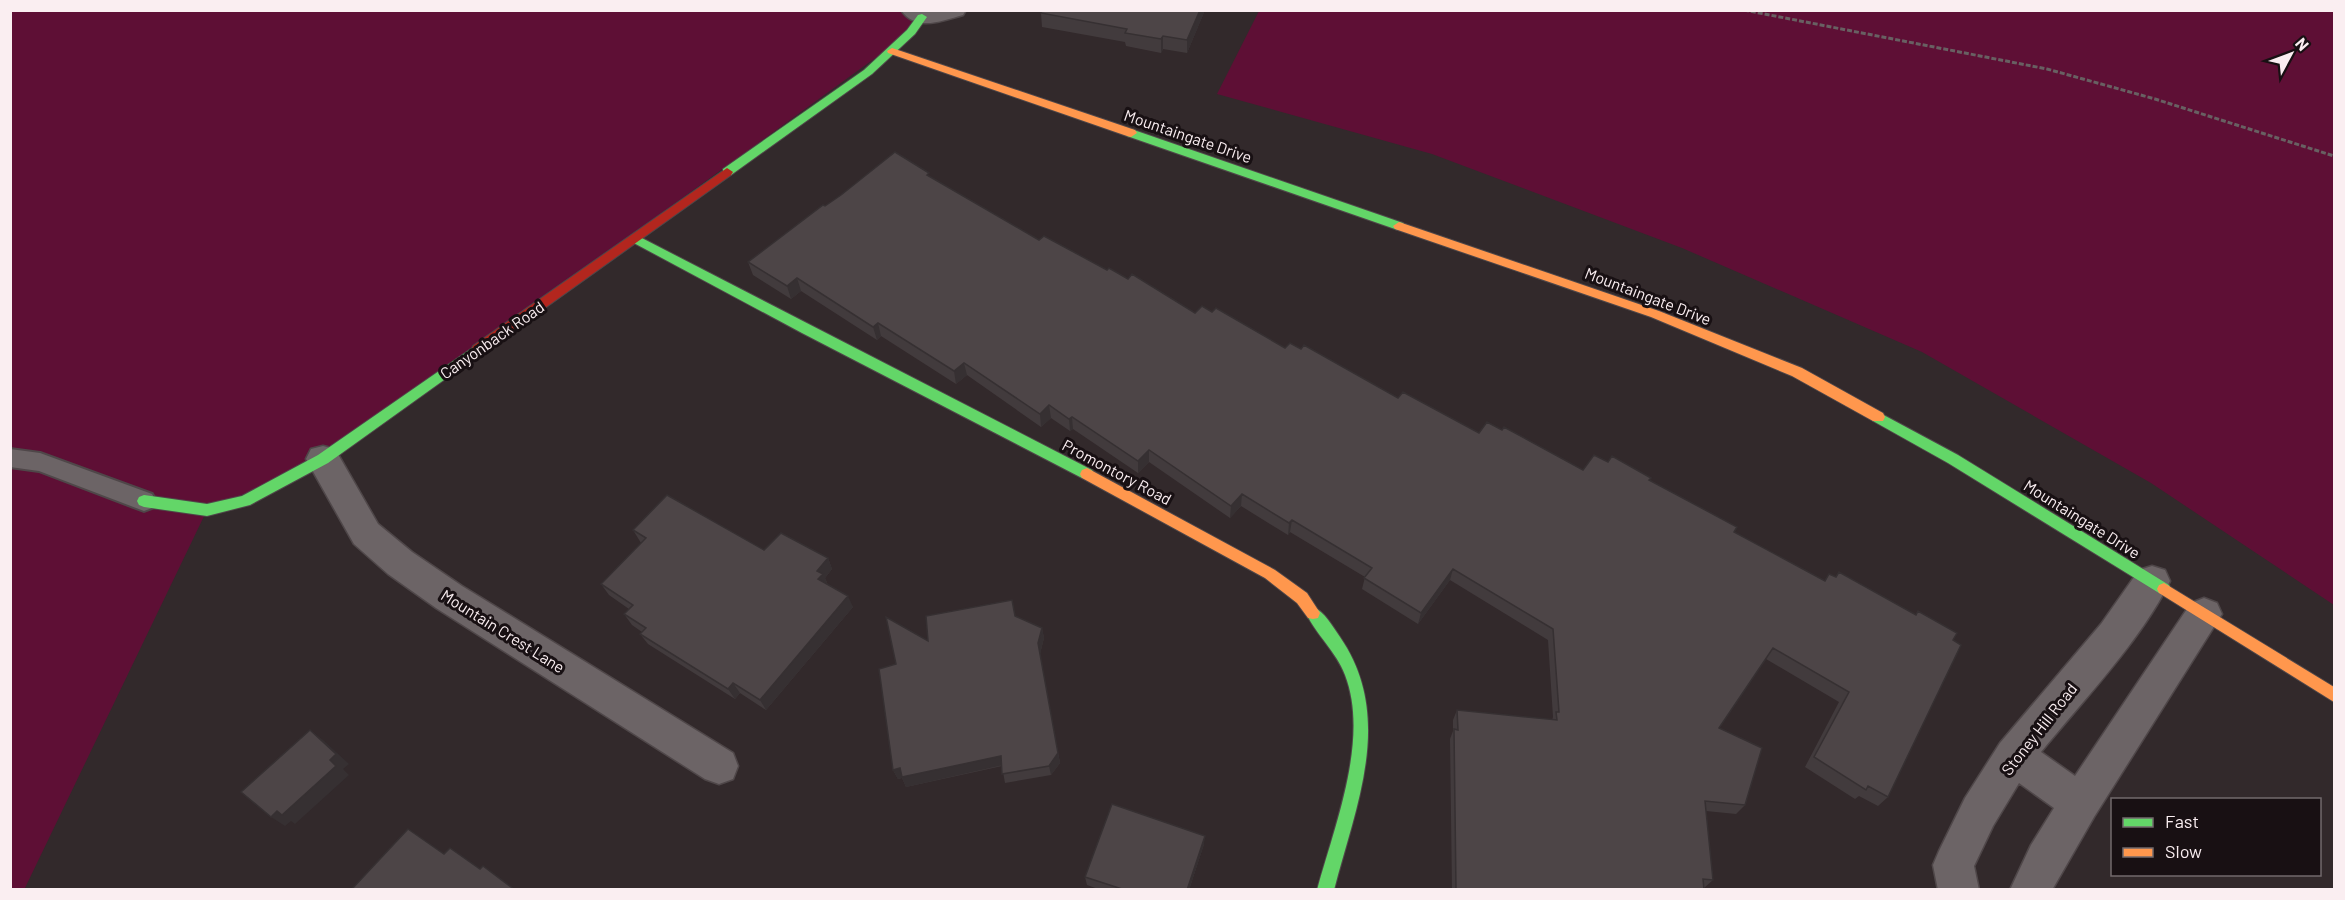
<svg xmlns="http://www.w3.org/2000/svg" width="2345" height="900" viewBox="0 0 2345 900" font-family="Barlow,sans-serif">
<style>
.green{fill:#5e0f35}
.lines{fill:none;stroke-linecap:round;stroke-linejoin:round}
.lane-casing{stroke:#4f4749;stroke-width:4}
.street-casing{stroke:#4f4749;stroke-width:3}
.fast-casing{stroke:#4f4749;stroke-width:2}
.slow-casing{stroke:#4f4749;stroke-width:2}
.jam-casing{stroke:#4f4749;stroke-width:2}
.path{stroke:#686062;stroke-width:3;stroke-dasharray:5 2;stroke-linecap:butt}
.lane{fill:#6c6466;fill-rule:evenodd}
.street{fill:#6c6466;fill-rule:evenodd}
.fast{fill:#63d668;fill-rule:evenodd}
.slow{fill:#ff974d;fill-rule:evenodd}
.jam{fill:#b3261e;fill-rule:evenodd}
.wall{fill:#423b3d}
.shaded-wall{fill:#363032}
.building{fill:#4d4547;stroke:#363032;stroke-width:1.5}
.labels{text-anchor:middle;stroke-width:6;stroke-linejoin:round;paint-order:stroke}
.street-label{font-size:16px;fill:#faeef1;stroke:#181013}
</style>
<rect width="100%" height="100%" fill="#32292b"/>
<path class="green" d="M10,11h918l-17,21 -588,427 -116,51 -183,380 -14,-1z
M1259,11h1075v594l-183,-122 -229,-131 -240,-104 -250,-94 -215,-60z"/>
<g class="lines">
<g class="lane-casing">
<path id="lane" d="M10,449l30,4 112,41 4,7 -4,7 -8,3 -105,-40 -29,-4z"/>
</g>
<g class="street-casing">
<path id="street" d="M901,10h65l-3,5c-22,6 -47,17 -62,-5z
M323,446l12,3 43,75 34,28 50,34 271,167 5,13 -5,13 -14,5 -14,-5 -269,-171 -48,-34 -34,-30 -48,-85 5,-10z
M2152,566l13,4 5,11c-28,58 -88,121 -129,171l34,24 116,-173 13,-5 13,5 5,11 -128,203 -42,73h-42l21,-45 23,-37 -35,-25 -26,43 -19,40 5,24h-41l-5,-25 6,-14 26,-53 35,-55 101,-119 38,-54z"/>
</g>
<g class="fast-casing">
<path id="fast" d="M922,14l5,3 -12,17 -43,40 -141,101h-8v-6l141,-99 43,-40 11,-15z
M1131,129l272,94 2,3 -6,4 -4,-1 -268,-93v-6z
M636,235l456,235 2,4 -2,4h-10l-280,-145 -170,-91 -2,-3 2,-3z
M478,344l6,5 -1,3 -155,111 -78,42 -43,11 -63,-9 -5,-2 -2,-4 2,-4 5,-2 63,9 35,-8 76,-41z
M1878,412l80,43 211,130 2,4 -2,4 -5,2 -5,-2 -211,-130 -75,-42 -2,-4 2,-4z
M1313,607c11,4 20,20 27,30 55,80 16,168 -6,253h-17c17,-63 53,-151 28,-215 -9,-24 -29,-40 -39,-62l2,-5z"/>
</g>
<g class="slow-casing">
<path id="slow" d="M892,48l243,82 2,3 -6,4 -4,-1 -239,-83 -1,-2z
M1399,222l260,89 143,57 81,45 2,4 -2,4h-10l-81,-45 -141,-59 -256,-88 -2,-3z
M1087,468l188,102 32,23 13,20 -2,5 -5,1 -5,-1 -11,-15 -32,-25 -183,-100 -2,-4 2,-4z
M2164,583l170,104v15l-175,-109 -2,-4 2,-4z"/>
</g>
<g class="jam-casing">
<path id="jam" d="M727,168l6,4 -2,3 -248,177h-10l-1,-3 1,-3z"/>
</g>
<path class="path" d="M1744,10l303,59 108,30 179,57"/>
<use href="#lane" class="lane"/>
<use href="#street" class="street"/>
<use href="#fast" class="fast"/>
<use href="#slow" class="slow"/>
<use href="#jam" class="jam"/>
</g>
<path class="wall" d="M1205,10l-18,43 -24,-4 -2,4 -35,-7 -1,-4 -83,-15 -1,-14z
M930,177l109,63 89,39 67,34 17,-1 73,36 16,1 97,49 81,35 104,37 25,-8 42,18 84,52 90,49 5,-7 6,3 4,-5 76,43 3,-4 35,29 -65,157 -10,9 -19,-10 -4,3 -50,-32 34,-65 -73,-43 -47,69 26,77 -9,9 -30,-3 7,69 -9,8v2h-252l-2,-151 3,-8v-11l4,-10 95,10 1,-3 -5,-77 -98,-60 -32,44 -56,-35 3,-12 -75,-45 -2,3 -47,-29 -11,12 -81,-56 -11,11 -65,-44 -3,2 -19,-13 -10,9 -74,-52 -11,9 -75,-48 -4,4 -76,-49 -10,8 -38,-24 -5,-13 77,-56z
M633,530l131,20 64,8 4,11 -7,9 3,7 25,22 -87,103 -26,-17 -5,6 -87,-55 -8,-10 2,-2 -10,-7 -8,-11 5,-5 -20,-14 -8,-11 40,-41z
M1015,616l27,12 2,10 -4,16 20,109 -9,12 -46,8 -3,-17 -96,21 -4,-9 -4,1 -5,-9 3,-106 32,-23z
M1204,844l-15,46h-88l-14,-5 -2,-8z"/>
<path class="shaded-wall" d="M1200,10h5l-18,43v-13z
M1163,36v13l-2,4v-14z
M797,278l4,13 -10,8 -4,-13z
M878,323l3,13 -4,4 -4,-13z
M964,363l3,12 -11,9 -2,-13z
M1049,405l2,13 -10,9 -1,-13z
M1072,417l1,12 -3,2 -1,-12z
M1149,450v12l-11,11v-12z
M1242,494l-1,12 -11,12 1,-12z
M1292,520l-2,12 -2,3 1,-12z
M828,558l4,11 -7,9 3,7 -10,-6 -1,-8z
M1453,569l-3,11 -32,44 3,-11z
M848,596l5,11 -87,103 -6,-10z
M1042,628l2,10 -4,16 -2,-11z
M733,683l7,10 -5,6 -7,-10z
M310,730l13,10 26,24 -6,5 6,6 -54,49 -4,-3 -6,5 -14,-9 59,-57z
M1058,753l2,10 -9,12 -2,-9z
M1001,756l2,9 -97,22 -4,-9 -4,1 -5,-9 7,-2z
M1205,836l-1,8 -15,46h-2z"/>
<path class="building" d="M1042,10h158l-13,30 -24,-4 -2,3 -36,-6 2,-4 -86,-16z
M895,152l34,21 -2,2 112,65 5,-4 63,34 2,-2 19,11 4,-5 63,39 7,-7 10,6 4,-4 69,40 5,-5 11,6 3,-4 94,53 5,-6 76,41 8,-11 15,8 2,-3 79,43 11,-15 14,7 4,-6 39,22 -2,2 88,47 -3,5 91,49 4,-7 7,3 3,-5 77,43 2,-4 39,22 -4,7 8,5 -73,152 -20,-11 -2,4 -52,-33 35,-65 -76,-44 -54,80 43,20 -17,57 -40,-4 8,79 -10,-1 1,11h-248l-2,-161 4,1 -1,-20 100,10 -1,-8h3l-6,-83 -100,-60 -32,44 -57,-35 8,-10 -80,-48 -3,3 -47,-29 -11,12 -82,-56 -11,11 -66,-44 -3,2 -20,-14 -9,9 -76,-51 -10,8 -76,-48 -5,4 -76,-49 -10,8 -39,-24 75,-57 2,1 16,-11z
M667,495l97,55 17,-17 47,25 -11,13 6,3 -5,5 30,17 -88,104 -27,-17 -5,6 -88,-55 6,-6 -22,-14 9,-9 -32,-21 45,-46 -13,-8z
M1012,600l3,16 27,12 -4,15 20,110 -9,13 -47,8 -1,-18 -99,21 -2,-9 -7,2 -14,-101 17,-5 -10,-47 42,24 -2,-25z
M310,730l26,24 -6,6 6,6 -54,49 -5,-4 -6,6 -30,-25z
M1112,804l93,32 -18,54h-62l-40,-13z
M408,829l36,25 6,-6 30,21 3,-3 32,24h-164z"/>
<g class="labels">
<g class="street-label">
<text transform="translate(1188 136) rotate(19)" y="6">Mountaingate Drive</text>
<text transform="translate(1648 296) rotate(21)" y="6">Mountaingate Drive</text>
<text transform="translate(492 340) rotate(-35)" y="6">Canyonback Road</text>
<text transform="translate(1117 472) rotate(28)" y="6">Promontory Road</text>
<text transform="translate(2082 519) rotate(32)" y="6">Mountaingate Drive</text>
<text transform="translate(503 631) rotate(32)" y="6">Mountain Crest Lane</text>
<text transform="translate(2039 729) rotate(-52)" y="6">Stoney Hill Road</text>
</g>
</g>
<rect width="2345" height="900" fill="none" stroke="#faeef1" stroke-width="24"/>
<rect x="2111" y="798" width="210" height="78" fill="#181013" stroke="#72696c" stroke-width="1.5"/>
<rect x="2123" y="818" width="30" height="9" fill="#63d668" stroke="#72696c" stroke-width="1.5"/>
<text x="2165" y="828" font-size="18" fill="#faeef1">Fast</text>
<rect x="2123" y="848" width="30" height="9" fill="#ff974d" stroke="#72696c" stroke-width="1.5"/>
<text x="2165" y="858" font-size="18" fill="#faeef1">Slow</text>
<g transform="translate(2291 54) rotate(49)" stroke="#181013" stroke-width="4.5" paint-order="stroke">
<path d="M0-4.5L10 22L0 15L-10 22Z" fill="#faeef1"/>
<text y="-9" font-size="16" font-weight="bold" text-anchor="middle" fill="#faeef1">N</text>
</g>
</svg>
